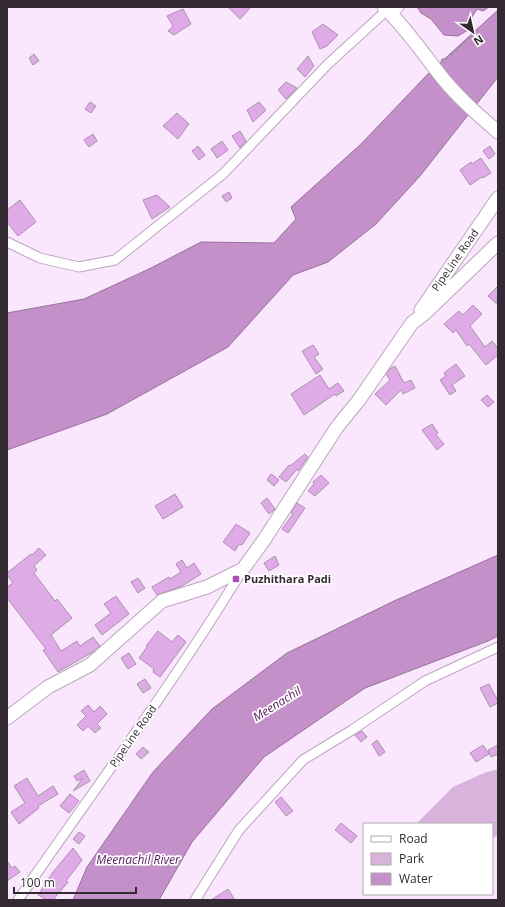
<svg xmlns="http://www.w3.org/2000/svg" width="505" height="907" viewBox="0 0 505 907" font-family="'Open Sans',sans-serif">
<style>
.green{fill:#d8b3dc}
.water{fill:#c390c9;stroke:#98719c}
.building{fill:#dfabe6;stroke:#a993ac}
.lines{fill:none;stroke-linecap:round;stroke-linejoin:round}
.street-casing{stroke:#bca5be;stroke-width:11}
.secondary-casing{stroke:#bca5be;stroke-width:15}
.path{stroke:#9c8d9d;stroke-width:1.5;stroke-dasharray:4 2;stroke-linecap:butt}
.street{stroke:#fff;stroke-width:9}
.secondary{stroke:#fff;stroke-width:13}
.poi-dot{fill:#ab4eb8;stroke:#fff;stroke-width:1.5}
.labels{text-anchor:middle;stroke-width:3.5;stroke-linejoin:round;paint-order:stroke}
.street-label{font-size:11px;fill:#332a34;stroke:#fff}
.poi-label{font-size:11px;font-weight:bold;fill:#332a34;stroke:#fff;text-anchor:start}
.water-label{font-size:12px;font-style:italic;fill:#581b60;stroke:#fff}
</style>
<rect width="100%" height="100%" fill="#fbe7fd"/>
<path class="green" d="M498,769v67l-6,2v-14h-76l37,-37 31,-14z"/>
<path class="water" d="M417,7h72l-6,4 -6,-2 -5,8 -4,13 -10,6 -14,-1 -13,-16 -10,-6z
M498,10v67l-78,99 -44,48 -48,38 -35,13 -65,72 -121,67 -100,36v-137l77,-14 65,-30 52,-27 73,1 22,-24 -5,-12 70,-63 66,-69z
M498,555v81l-10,5 -123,47 -101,69 -72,85 -33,58h-86l14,-33 66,-95 59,-63 75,-56 107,-52z"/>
<path class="building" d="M228,7h23l-11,12z
M183,9l8,15 -17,11 -6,-4 5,-5 -6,-10z
M323,24l15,11 -11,11 -7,3 -8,-17z
M34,54l5,7 -6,4 -4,-7z
M308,56l6,10 -9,11 -8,-8z
M286,82l11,6 -11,11 -8,-9z
M90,102l6,4 -5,7 -6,-4z
M259,102l7,8 -13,12 -6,-12z
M177,113l12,11 -11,15 -15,-13z
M240,131l6,10 -6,7 -8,-12z
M93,134l4,7 -8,6 -5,-7z
M222,141l6,9 -11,8 -6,-9z
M198,146l7,9 -6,5 -7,-9z
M490,146l5,8 -6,5 -6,-8z
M481,158l10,15 -8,5 -1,-1 -12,8 -10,-15 11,-8 1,2z
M229,192l3,6 -6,4 -4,-6z
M157,195l13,12 -18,12 -9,-19z
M20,200l16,22 -18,14 -11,-14v-12z
M498,286v19l-10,-9z
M473,305l9,9 -12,12 15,21 7,-6 6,7v7l-12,10 -17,-21 -2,2 -11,-16 -3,3 -9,-9 15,-13 4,4z
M313,345l6,9 -5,3 9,12 -7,5 -14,-23z
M456,364l9,12 -13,9 4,6 -6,4 -10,-15 6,-4 -2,-3z
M395,366l9,17 7,-3 4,8 -12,6 -2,-4 -15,15 -11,-11 15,-14 -4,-6 5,-6z
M320,375l9,14 9,-6 6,8 -8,5 -1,-2 -31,21 -13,-21z
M487,395l7,7 -6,5 -7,-7z
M432,424l6,9 -2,2 8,9 -7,6 -15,-20z
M305,454l3,3 -7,10 -3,4 -1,-2 -11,13 -7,-5 10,-12 1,1z
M271,474l8,6 -5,6 -7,-6z
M321,475l8,8 -14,13 -7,-5 6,-7 -1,-2z
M175,494l8,13 -20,12 -8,-13z
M267,498l8,11 -6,5 -8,-11z
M297,503l8,5 -17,25 -6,-4 11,-15 -2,-1z
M236,524l14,9 -8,12 -3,-1 -4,7 -12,-9z
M39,548l7,7 -12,11 3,4 -3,3 21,28 2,-2 15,19 -21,17 10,16 16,-10 3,5 13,-9 7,9 -7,6 -35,20 -15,-22 3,-1 -39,-51v-11l6,-4 -6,-8v-2l24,-19 1,1z
M275,556l4,9 -10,6 -5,-8z
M182,560l5,8 7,-5 7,11 -19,12 -25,9 -5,-8 17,-10 1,2 11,-7 -5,-8z
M138,578l7,10 -7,5 -7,-11z
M116,596l13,18 -27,21 -7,-10 16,-12 -7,-9z
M158,631l14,11 6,-7 8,7 -26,35 -7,-5 1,-3 -15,-11 8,-11 -1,-1z
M129,653l7,11 -8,5 -7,-11z
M145,679l6,9 -8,5 -6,-9z
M489,684l9,17v2l-8,4 -10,-19z
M88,705l6,7 6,-6 7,8 -10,10 4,4 -6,5 -7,-7 -5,5 -6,-6 9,-9 -5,-5z
M362,731l5,6 -6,5 -6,-7z
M377,740l8,12 -6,4 -7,-12z
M483,745l6,9 -13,8 -6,-9z
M498,745v9l-7,3 -3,-7z
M143,747l6,5 -8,7 -5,-5z
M84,770l6,11 -17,10 10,-13 -6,3 -3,-5z
M27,778l11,18 15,-10 5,8 -20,12 1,2 -20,16 -8,-12 14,-9 -11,-17z
M70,794l9,7 -10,12 -9,-7z
M281,797l12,14 -7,5 -11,-14z
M341,823l16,13 -6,7 -16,-13z
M79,832l6,4 -6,8 -6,-5z
M73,848l9,12 -16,21 2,1 -15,18h-6l-9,-5 15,-23z
M7,861l5,7 3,-2 5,6 -13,9z
M228,889l7,11h-24z"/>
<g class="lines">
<g class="street-casing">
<path id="street" d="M392,15l7,-8
M7,242l33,16 39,9 36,-7 108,-86 105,-110 59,-54
M18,900c76,-110 156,-217 225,-331
M195,900l44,-70 64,-70 49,-30 73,-49 73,-34"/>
</g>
<g class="secondary-casing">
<path id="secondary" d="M384,7c20,19 36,42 53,64 17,23 40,43 61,61
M421,310l77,-112
M7,718l41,-31 42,-22 72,-64 45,-14 36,-18 21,-29 73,-113 22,-27 53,-77 12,-9 74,-71"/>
</g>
<path class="path" d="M441,61l2,-2 2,1 33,-30"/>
<use href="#street" class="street"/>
<use href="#secondary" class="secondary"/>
</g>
<rect class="poi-dot" x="232" y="575" width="8" height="8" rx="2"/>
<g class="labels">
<g class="street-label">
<text transform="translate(455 260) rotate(-55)" y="4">PipeLine Road</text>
<text transform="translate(133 736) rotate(-55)" y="4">PipeLine Road</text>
</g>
<g class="poi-label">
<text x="244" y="583">Puzhithara Padi</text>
</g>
<g class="water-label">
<text transform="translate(277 704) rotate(-32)" y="4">Meenachil</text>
<text x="138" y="864">Meenachil River</text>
</g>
</g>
<rect width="505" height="907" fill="none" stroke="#332a34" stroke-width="16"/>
<rect x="363" y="823" width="130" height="72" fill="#ffffff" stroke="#adaaae"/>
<rect x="371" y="836" width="20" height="6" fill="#ffffff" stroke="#adaaae"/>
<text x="399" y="843" font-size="12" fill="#332a34">Road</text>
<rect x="371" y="853" width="20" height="12" fill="#d8b3dc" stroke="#adaaae"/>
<text x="399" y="863" font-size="12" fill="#332a34">Park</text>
<rect x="371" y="873" width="20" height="12" fill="#c390c9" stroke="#adaaae"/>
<text x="399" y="883" font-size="12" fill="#332a34">Water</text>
<g transform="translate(473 32) rotate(146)" stroke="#ffffff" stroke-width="3" paint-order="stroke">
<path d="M0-3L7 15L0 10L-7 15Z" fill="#332a34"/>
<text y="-6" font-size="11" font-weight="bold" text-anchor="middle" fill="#332a34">N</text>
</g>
<path d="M14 887v6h122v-6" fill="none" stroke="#332a34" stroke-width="2"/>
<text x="20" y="887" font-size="12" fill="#332a34" stroke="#ffffff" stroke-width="3" paint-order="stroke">100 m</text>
</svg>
